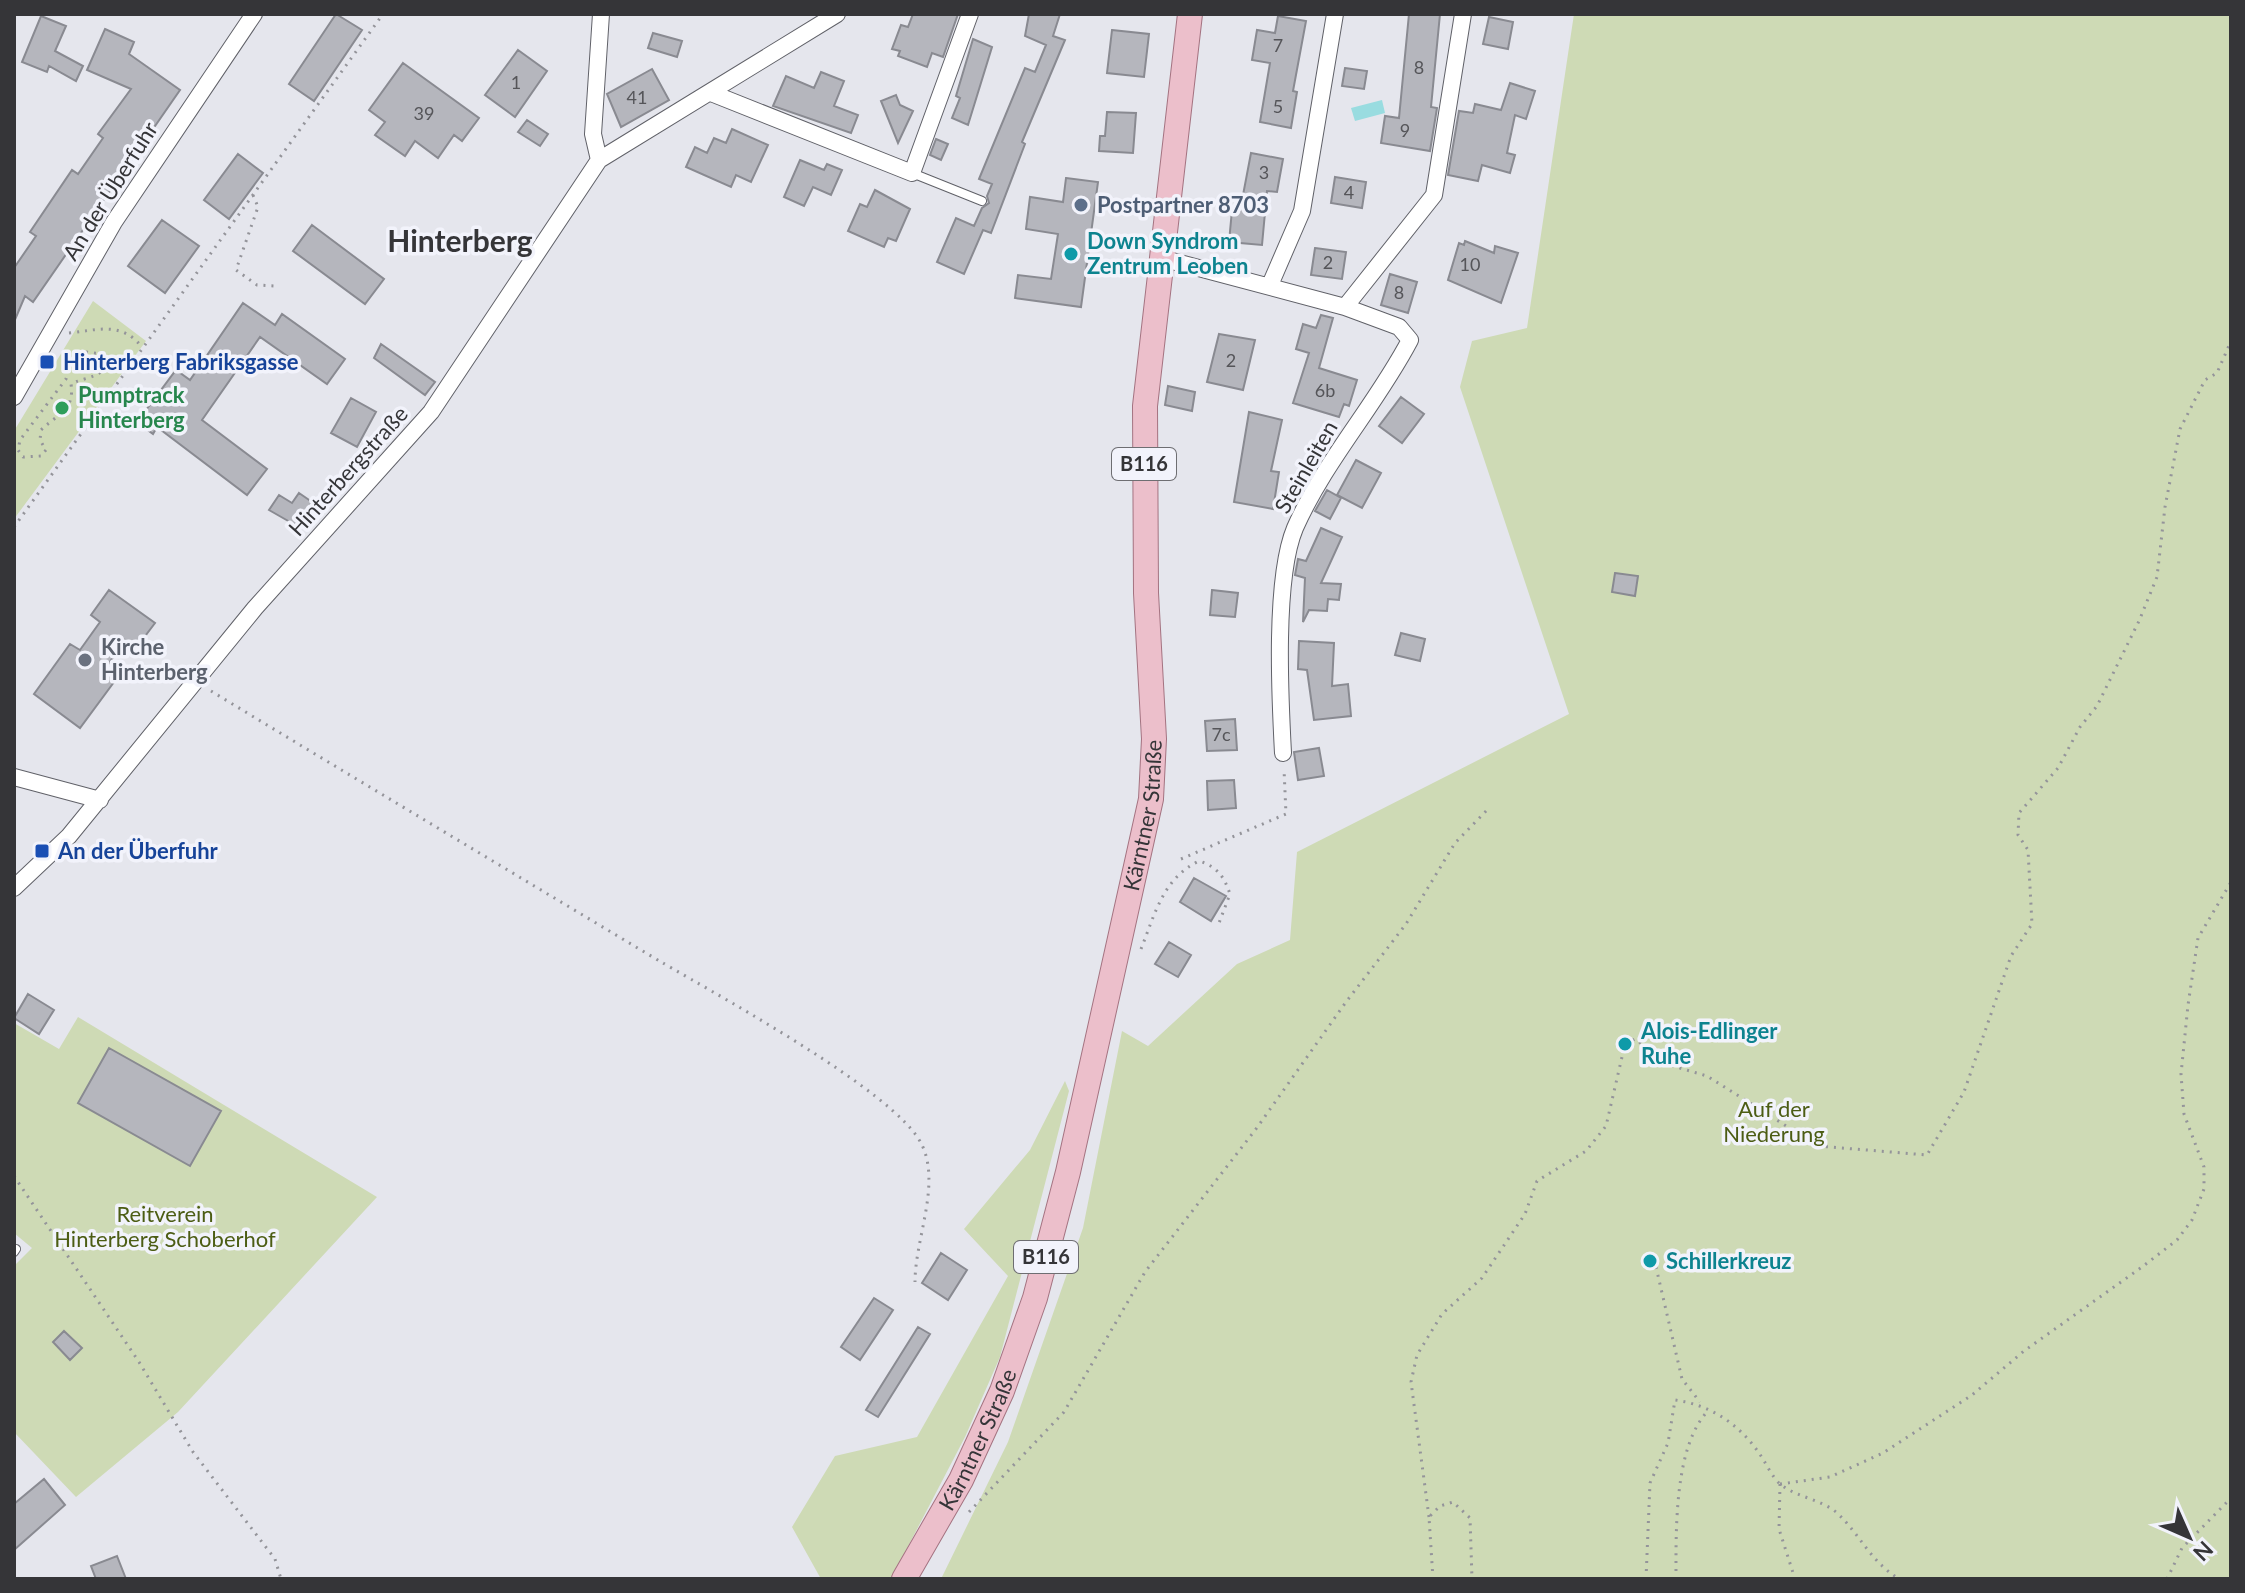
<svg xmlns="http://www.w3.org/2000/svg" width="2245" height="1593" viewBox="0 0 2245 1593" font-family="Lato,sans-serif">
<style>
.green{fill:#cedab5}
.water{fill:#99dce0}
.building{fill:#b5b6bd;stroke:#898a91;stroke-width:2}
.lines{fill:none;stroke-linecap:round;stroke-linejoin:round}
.lane-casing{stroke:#606168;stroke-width:10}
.street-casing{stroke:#606168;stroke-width:18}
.primary-casing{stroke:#a47381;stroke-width:26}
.path{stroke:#94949a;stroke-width:3;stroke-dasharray:2 6;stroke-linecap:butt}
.lane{stroke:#fff;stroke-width:8}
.street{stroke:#fff;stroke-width:16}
.primary{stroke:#ecbfcb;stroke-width:24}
.service-dot{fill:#5c6f8a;stroke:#f2f3fb;stroke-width:3}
.culture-dot{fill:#0f9aa8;stroke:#f2f3fb;stroke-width:3}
.transit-dot{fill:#1a4fb4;stroke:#f2f3fb;stroke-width:3}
.leisure-dot{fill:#2e9e5b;stroke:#f2f3fb;stroke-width:3}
.worship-dot{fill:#6b7280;stroke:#f2f3fb;stroke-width:3}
.labels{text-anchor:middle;stroke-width:7;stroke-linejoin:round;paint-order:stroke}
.number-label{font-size:18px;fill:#555559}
.shield{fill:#f2f3fb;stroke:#6e6e72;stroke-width:2}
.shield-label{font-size:20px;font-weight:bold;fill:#353538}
.street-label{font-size:22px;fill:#353538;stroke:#f2f3fb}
.service-label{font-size:22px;font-weight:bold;fill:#4e5e75;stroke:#f2f3fb;text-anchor:start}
.culture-label{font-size:22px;font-weight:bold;fill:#0d838f;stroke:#f2f3fb;text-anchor:start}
.transit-label{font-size:22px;font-weight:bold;fill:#164399;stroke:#f2f3fb;text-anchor:start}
.leisure-label{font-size:22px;font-weight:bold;fill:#27864d;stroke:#f2f3fb;text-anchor:start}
.worship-label{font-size:22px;font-weight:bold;fill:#5b616d;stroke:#f2f3fb;text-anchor:start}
.park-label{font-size:22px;fill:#4c5d14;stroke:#f2f3fb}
.district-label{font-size:30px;font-weight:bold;fill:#353538;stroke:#f2f3fb}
</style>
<rect width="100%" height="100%" fill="#e5e6ed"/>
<path class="green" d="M1574,14h657v1565h-1290l67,-137 75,-214 39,-197 26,15 89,-82 53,-24 7,-88 272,-138 -109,-327 12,-46 55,-13z
M93,301l53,40 -132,178v-88z
M78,1017l299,180 -199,215 -102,85 -62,-65v-166l18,-18 -18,-15v-210l45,26z
M1065,1081l4,10 -69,266 -35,80 -74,142h-70l-29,-52 43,-71 82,-19 91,-161 -44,-47 66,-79z"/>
<path class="water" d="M1382,100l3,13 -30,8 -4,-13z"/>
<path class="building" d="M336,14l26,16 -48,71 -25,-17z
M913,14h45l-15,43 -11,-4 -5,14 -29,-11 2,-5 -8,-2 9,-24 7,2z
M1029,14h31l-7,22 12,4 -43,102 3,2 -34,89 -8,-3 -19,44 -27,-12 19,-44 18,8 8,-18 7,-5 -2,-7 5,-12 -13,-5 46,-111 10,4 11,-27 -21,-9z
M1409,14h31l-9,93 6,1 -7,43 -49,-8 4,-27 14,2z
M41,16l25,10 -11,25 28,15 -7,15 -27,-15 -2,6 -25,-10z
M1278,16l28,5 -13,70 4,1 -6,36 -31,-6 10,-59 -18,-3 5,-30 18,3z
M1489,17l24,5 -5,27 -25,-5z
M105,29l29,13 -5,12 51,36 -147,212 -8,-6 -11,26v-54l22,-32 -6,-4 42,-62 6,4 25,-36 -5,-4 33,-45 -44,-19z
M1112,30l37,4 -5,43 -37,-4z
M653,33l29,8 -5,16 -29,-9z
M973,39l19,8 -24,78 -16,-7 8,-20 -4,-2z
M518,50l29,21 -32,46 -30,-22z
M403,63l76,55 -17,23 -8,-6 -16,23 -23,-17 -10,15 -30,-21 10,-13 -16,-12z
M1345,68l22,3 -3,18 -22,-3z
M652,69l17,31 -48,27 -14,-33z
M821,72l23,9 -10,25 24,9 -7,18 -78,-27 13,-30 28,12z
M1510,83l25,8 -9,28 -11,-4 -8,38 8,2 -5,18 -28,-8 -4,16 -30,-6 11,-64 14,2 2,-9 26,6z
M896,95l4,10 13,6 -15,32 -17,-42z
M1107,112l29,1 -3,40 -34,-2 1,-15h5z
M527,120l21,14 -8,12 -22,-14z
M732,129l36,16 -17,37 -15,-7 -5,12 -45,-20 9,-20 12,6 7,-15 12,5z
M936,139l12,5 -7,16 -11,-5z
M1251,153l32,6 -6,33 -10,-1 -5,54 -33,-3 3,-32 8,1z
M238,154l25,19 -34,46 -25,-19z
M800,160l24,10 3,-6 15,6 -11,25 -18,-8 -9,19 -20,-9z
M1335,177l31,5 -4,26 -31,-5z
M1066,178l32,4 -17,125 -66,-9 3,-23 33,4 7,-45 -32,-5 4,-32 33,5z
M875,190l35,19 -14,32 -8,-3 -4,9 -36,-16 12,-27 7,3z
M162,220l37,26 -34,47 -37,-27z
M312,225l72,54 -19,25 -72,-53z
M1465,241l29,12 1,-7 23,7 -17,50 -53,-23 11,-37 5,2z
M1315,248l31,4 -4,27 -31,-4z
M1390,274l27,8 -9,31 -27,-8z
M243,303l32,22 7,-11 63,45 -18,25 -67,-47 -58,83 65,49 -20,26 -90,-68 -4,7 -16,-12 39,-52 14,10z
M1321,315l12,3 -14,50 38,12 -8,26 -5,-2 -5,13 -46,-14 16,-50 -13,-4 7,-25 13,4z
M1219,334l36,6 -12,50 -36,-8z
M381,344l54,38 -10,13 -51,-37z
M1168,386l27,6 -3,19 -27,-6z
M1401,397l23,17 -22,29 -23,-17z
M351,398l25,14 -19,35 -26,-14z
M1249,412l33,8 -11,51 8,1 -6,37 -39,-7z
M1356,460l25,13 -19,35 -25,-13z
M1327,490l14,8 -11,21 -15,-8z
M299,493l13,9 -15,24 -28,-16 10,-15 13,8z
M1321,528l21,9 -21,46 20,1 -2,16 -11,-1 -1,12 -18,-1 -6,12 2,-44 -10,-3 3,-16 8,2z
M1615,573l23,3 -3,20 -23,-4z
M109,590l46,33 -19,25 -11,-8 -20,29 12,9 -37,50 -46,-34 36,-50 10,6 20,-28 -9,-7z
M1212,590l26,3 -3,24 -25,-2z
M1401,633l24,6 -5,22 -25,-6z
M1299,641l35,2 -2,43 16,-2 3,32 -37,4 -7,-50 -9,-1z
M1235,719l2,31 -30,1 -2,-30z
M1319,748l5,28 -26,4 -4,-28z
M1234,780l2,28 -28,2 -1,-29z
M1194,878l32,18 -15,25 -31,-19z
M1169,942l22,13 -13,22 -23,-13z
M28,994l26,16 -15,24 -25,-16z
M109,1048l112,63 -31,55 -112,-63z
M941,1253l26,17 -19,30 -26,-17z
M874,1298l19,12 -33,50 -19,-13z
M918,1327l12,7 -52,83 -12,-7z
M64,1331l18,17 -12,12 -17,-18z
M44,1479l21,26 -51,45v-46z
M117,1556l9,23h-30l-5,-13z"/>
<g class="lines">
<g class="lane-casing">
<path id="lane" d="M912,173l70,28
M14,1252l2,-3"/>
</g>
<g class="street-casing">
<path id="street" d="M711,93l201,80 58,-159
M599,160l-6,-26 8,-120
M1161,258l184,49
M1270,285l32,-74 33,-197
M14,397l100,-175 140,-208
M1283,753c-3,-56 -9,-175 12,-225 30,-68 81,-123 115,-188l-11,-13 -54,-20 89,-112 29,-181
M14,777l86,23
M14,888l55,-52 186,-228 176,-196 168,-252 238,-146"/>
</g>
<g class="primary-casing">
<g id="primary">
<path id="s1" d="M904,1579l57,-99 41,-89 33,-93 33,-126 83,-373 3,-60 -8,-146 -1,-187 45,-392"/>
</g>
</g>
<path class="path" d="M253,195l5,12 -22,63 21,15 18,1
M69,333c29,-3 52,-12 73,14
M86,352l17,2 5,4c-6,22 -19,17 -37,26 4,27 -14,30 -30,46l-1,10 6,10 -5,6 -18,1 -5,-7 2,-10 46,-61 5,-17z
M14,527l369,-513
M211,691c145,88 290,175 435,262 58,35 251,138 276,192 19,40 -7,94 -7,137
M1181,859l105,-45 -2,-45
M1141,949c14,-35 22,-71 58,-88 19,6 25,16 31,33l-11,29
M14,1176l125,186 54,90 82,107 6,20
M1656,1267l26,112 18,23
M1780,1484l50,-7 53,-24 89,-58 52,-44 118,-84 35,-27 15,-20 12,-31v-22l-20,-53 -3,-40 7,-69 10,-67 33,-56
M1780,1484l-1,45 16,50
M969,1512l95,-100 81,-140 111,-143 90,-127 60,-78 49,-81 34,-35
M1429,1517l-18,-135 6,-27 25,-41 40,-36 43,-64 12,-33 49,-30 20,-25 19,-82 10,-5 38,27 34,10 111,70 109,9 37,-63 47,-136 21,-32 -4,-74 -10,-15 1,-22 39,-45 22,-41 17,-21 42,-85 18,-44 8,-70 15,-78 25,-49 12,-7 14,-32
M1433,1579l-4,-62 11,-11 13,-4 17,16 2,61
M1646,1579l4,-96 18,-40 7,-43c35,5 63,23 84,53 7,10 13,24 21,31 16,13 40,15 56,28 25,23 32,47 63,67
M1676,1579c0,-48 -2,-133 32,-168
M2167,1579l15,-31 49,-50"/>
<use href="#lane" class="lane"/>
<use href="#street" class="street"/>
<use href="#primary" class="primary"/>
</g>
<circle class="service-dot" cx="1081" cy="205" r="8"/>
<g class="culture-dot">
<circle cx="1071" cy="254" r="8"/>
<circle cx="1625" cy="1044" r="8"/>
<circle cx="1650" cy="1261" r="8"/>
</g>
<g class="transit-dot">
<rect x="39" y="354" width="16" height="16" rx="4"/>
<rect x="34" y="843" width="16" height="16" rx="4"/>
</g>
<circle class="leisure-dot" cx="62" cy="408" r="8"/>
<circle class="worship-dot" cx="85" cy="660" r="8"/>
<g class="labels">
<g class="number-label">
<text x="1278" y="52">7</text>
<text x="1419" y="74">8</text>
<text x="516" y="89">1</text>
<text x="637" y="104">41</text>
<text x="1278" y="113">5</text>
<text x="424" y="120">39</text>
<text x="1405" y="137">9</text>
<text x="1264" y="179">3</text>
<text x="1349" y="199">4</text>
<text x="1328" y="269">2</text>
<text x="1470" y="271">10</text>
<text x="1399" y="299">8</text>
<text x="1231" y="367">2</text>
<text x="1325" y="397">6b</text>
<text x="1221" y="741">7c</text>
</g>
<g class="shield">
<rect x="1112" y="448" width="64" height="32" rx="6"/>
<rect x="1014" y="1241" width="64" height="32" rx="6"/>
</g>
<g class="shield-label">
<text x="1144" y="471">B116</text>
<text x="1046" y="1264">B116</text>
</g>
<g class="street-label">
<text transform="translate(110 191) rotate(-58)" y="8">An der Überfuhr</text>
<text transform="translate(1306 467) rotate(-60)" y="8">Steinleiten</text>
<text transform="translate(348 471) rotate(-48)" y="8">Hinterbergstraße</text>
<text dy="8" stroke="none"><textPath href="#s1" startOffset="806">Kärntner Straße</textPath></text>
<text dy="8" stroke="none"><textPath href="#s1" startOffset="158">Kärntner Straße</textPath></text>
</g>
<g class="service-label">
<text x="1097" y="213">Postpartner 8703</text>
</g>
<g class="culture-label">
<text x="1087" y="249">Down Syndrom<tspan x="1087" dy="25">Zentrum Leoben</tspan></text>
<text x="1641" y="1039">Alois-Edlinger<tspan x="1641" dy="25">Ruhe</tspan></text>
<text x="1666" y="1269">Schillerkreuz</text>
</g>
<g class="transit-label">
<text x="63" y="370">Hinterberg Fabriksgasse</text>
<text x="58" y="859">An der Überfuhr</text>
</g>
<g class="leisure-label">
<text x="78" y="403">Pumptrack<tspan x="78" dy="25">Hinterberg</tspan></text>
</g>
<g class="worship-label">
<text x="101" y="655">Kirche<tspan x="101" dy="25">Hinterberg</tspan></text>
</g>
<g class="park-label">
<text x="1774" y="1117">Auf der<tspan x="1774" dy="25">Niederung</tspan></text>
<text x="165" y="1222">Reitverein<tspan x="165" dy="25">Hinterberg Schoberhof</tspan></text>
</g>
<g class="district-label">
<text x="460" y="252">Hinterberg</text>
</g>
</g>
<rect width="2245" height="1593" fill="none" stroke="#353538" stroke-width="32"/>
<g transform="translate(2189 1537) rotate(135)" stroke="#f2f3fb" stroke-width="6" paint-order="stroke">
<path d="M0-6L14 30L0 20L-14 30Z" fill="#353538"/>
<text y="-12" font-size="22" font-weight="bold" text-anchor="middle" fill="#353538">N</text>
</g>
</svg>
